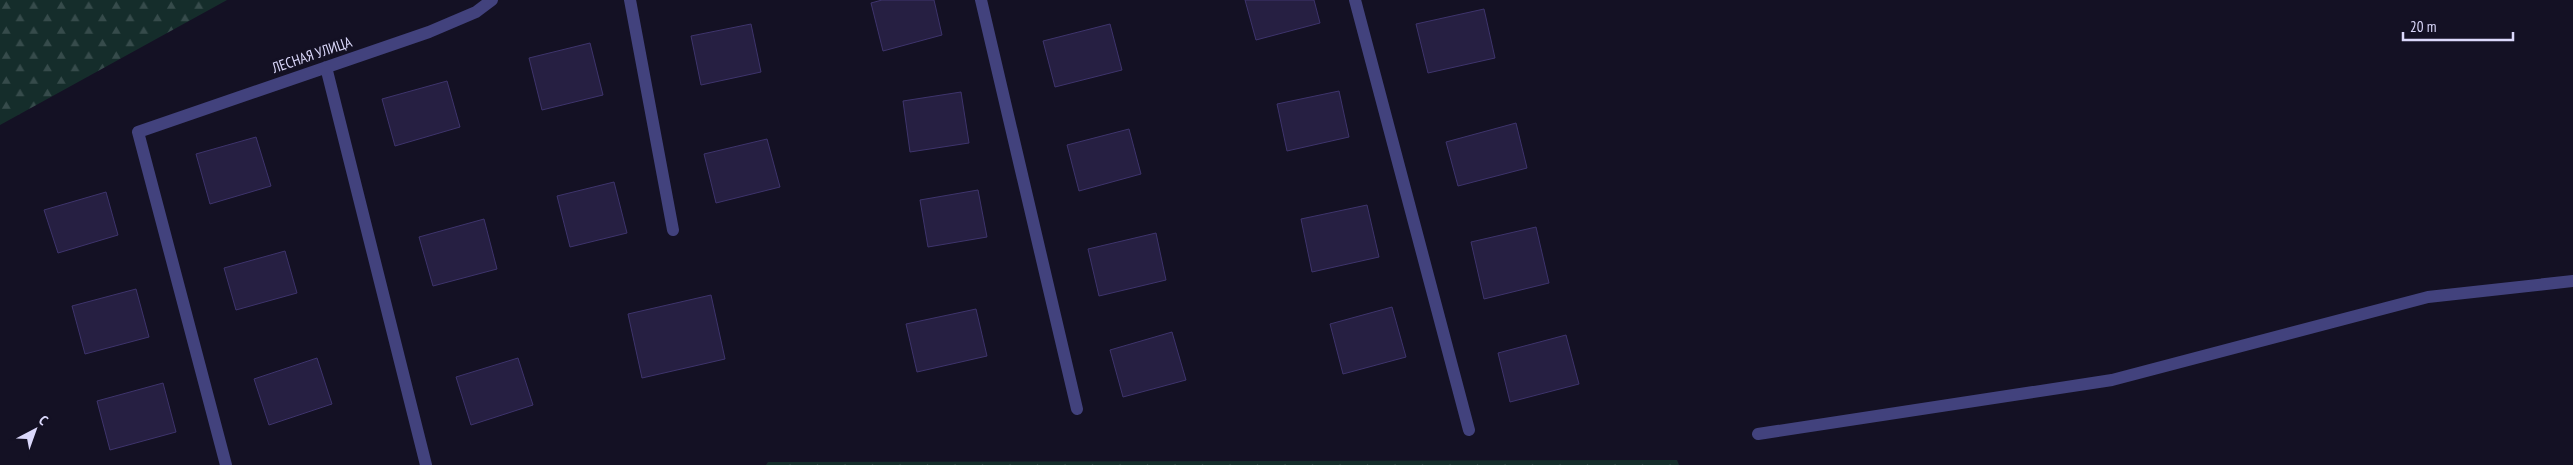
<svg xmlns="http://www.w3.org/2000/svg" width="2573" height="465" viewBox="0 0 2573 465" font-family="'PT Sans Narrow',sans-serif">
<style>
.forest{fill:url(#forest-firs)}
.building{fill:#261f42;stroke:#3e346c}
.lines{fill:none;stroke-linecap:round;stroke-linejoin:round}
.service{stroke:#42427d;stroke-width:12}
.minor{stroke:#42427d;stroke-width:12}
.labels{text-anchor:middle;stroke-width:5;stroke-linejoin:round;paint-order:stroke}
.street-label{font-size:15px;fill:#dbd8fb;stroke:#141124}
</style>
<defs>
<pattern id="forest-firs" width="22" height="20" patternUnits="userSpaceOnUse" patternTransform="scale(1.25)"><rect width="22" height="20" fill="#152d2b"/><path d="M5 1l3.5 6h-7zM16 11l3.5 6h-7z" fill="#364b4b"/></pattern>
</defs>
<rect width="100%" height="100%" fill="#141124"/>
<path class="forest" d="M0,0h227l-227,125z
M1677,460l2,5h-913l2,-3z"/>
<path class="building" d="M882,0h52l8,35 -59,16 -12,-48z
M1245,0h69l6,23 -64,17z
M1484,9l11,49 -67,15 -12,-49z
M751,24l10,48 -60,13 -10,-49z
M1110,24l12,46 -67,17 -12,-46z
M590,43l13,52 -61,15 -13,-52z
M447,81l13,46 -65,19 -13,-47z
M1339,91l10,46 -62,14 -10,-47z
M961,92l8,51 -59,9 -7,-51z
M1516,123l11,45 -69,18 -12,-44z
M1129,129l12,45 -62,17 -12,-46z
M256,137l15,49 -61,18 -14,-50z
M767,139l13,48 -64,16 -12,-49z
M614,182l13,51 -57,14 -13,-51z
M978,190l9,47 -59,10 -8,-47z
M106,192l12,43 -60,18 -14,-43z
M1367,205l12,52 -67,15 -11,-53z
M484,219l13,50 -64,17 -14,-49z
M1536,227l13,56 -65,16 -13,-57z
M1156,233l10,47 -67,16 -11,-47z
M285,251l12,42 -61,17 -12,-42z
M136,289l13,48 -64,17 -13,-48z
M711,295l14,64 -83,19 -14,-64z
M1392,307l14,50 -63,17 -13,-50z
M976,309l11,47 -70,16 -11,-48z
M1172,332l14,48 -63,17 -13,-47z
M1566,335l13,49 -69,18 -12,-49z
M317,358l15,46 -63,21 -15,-46z
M518,358l15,47 -62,20 -15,-48z
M163,383l13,49 -66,18 -13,-49z"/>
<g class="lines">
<path class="service" d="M1758,434l354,-54 316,-83 145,-16"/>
<path class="minor" d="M630,0l43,230
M981,0l96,409
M1355,0l114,430
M326,67l100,398
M226,465l-88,-333 291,-100 47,-20 16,-12"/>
</g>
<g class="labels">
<g class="street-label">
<text transform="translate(312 55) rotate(-19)" y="5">ЛЕСНАЯ УЛИЦА</text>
</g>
</g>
<g transform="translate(35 430) rotate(41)" stroke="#141124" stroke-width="4" paint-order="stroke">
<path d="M0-4L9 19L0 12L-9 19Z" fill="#dbd8fb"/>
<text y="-8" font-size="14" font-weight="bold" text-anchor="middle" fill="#dbd8fb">С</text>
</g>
<path d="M2403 32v8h110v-8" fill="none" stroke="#dbd8fb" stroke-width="2.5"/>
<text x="2410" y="32" font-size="15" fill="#dbd8fb" stroke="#141124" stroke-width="4" paint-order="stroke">20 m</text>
</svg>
